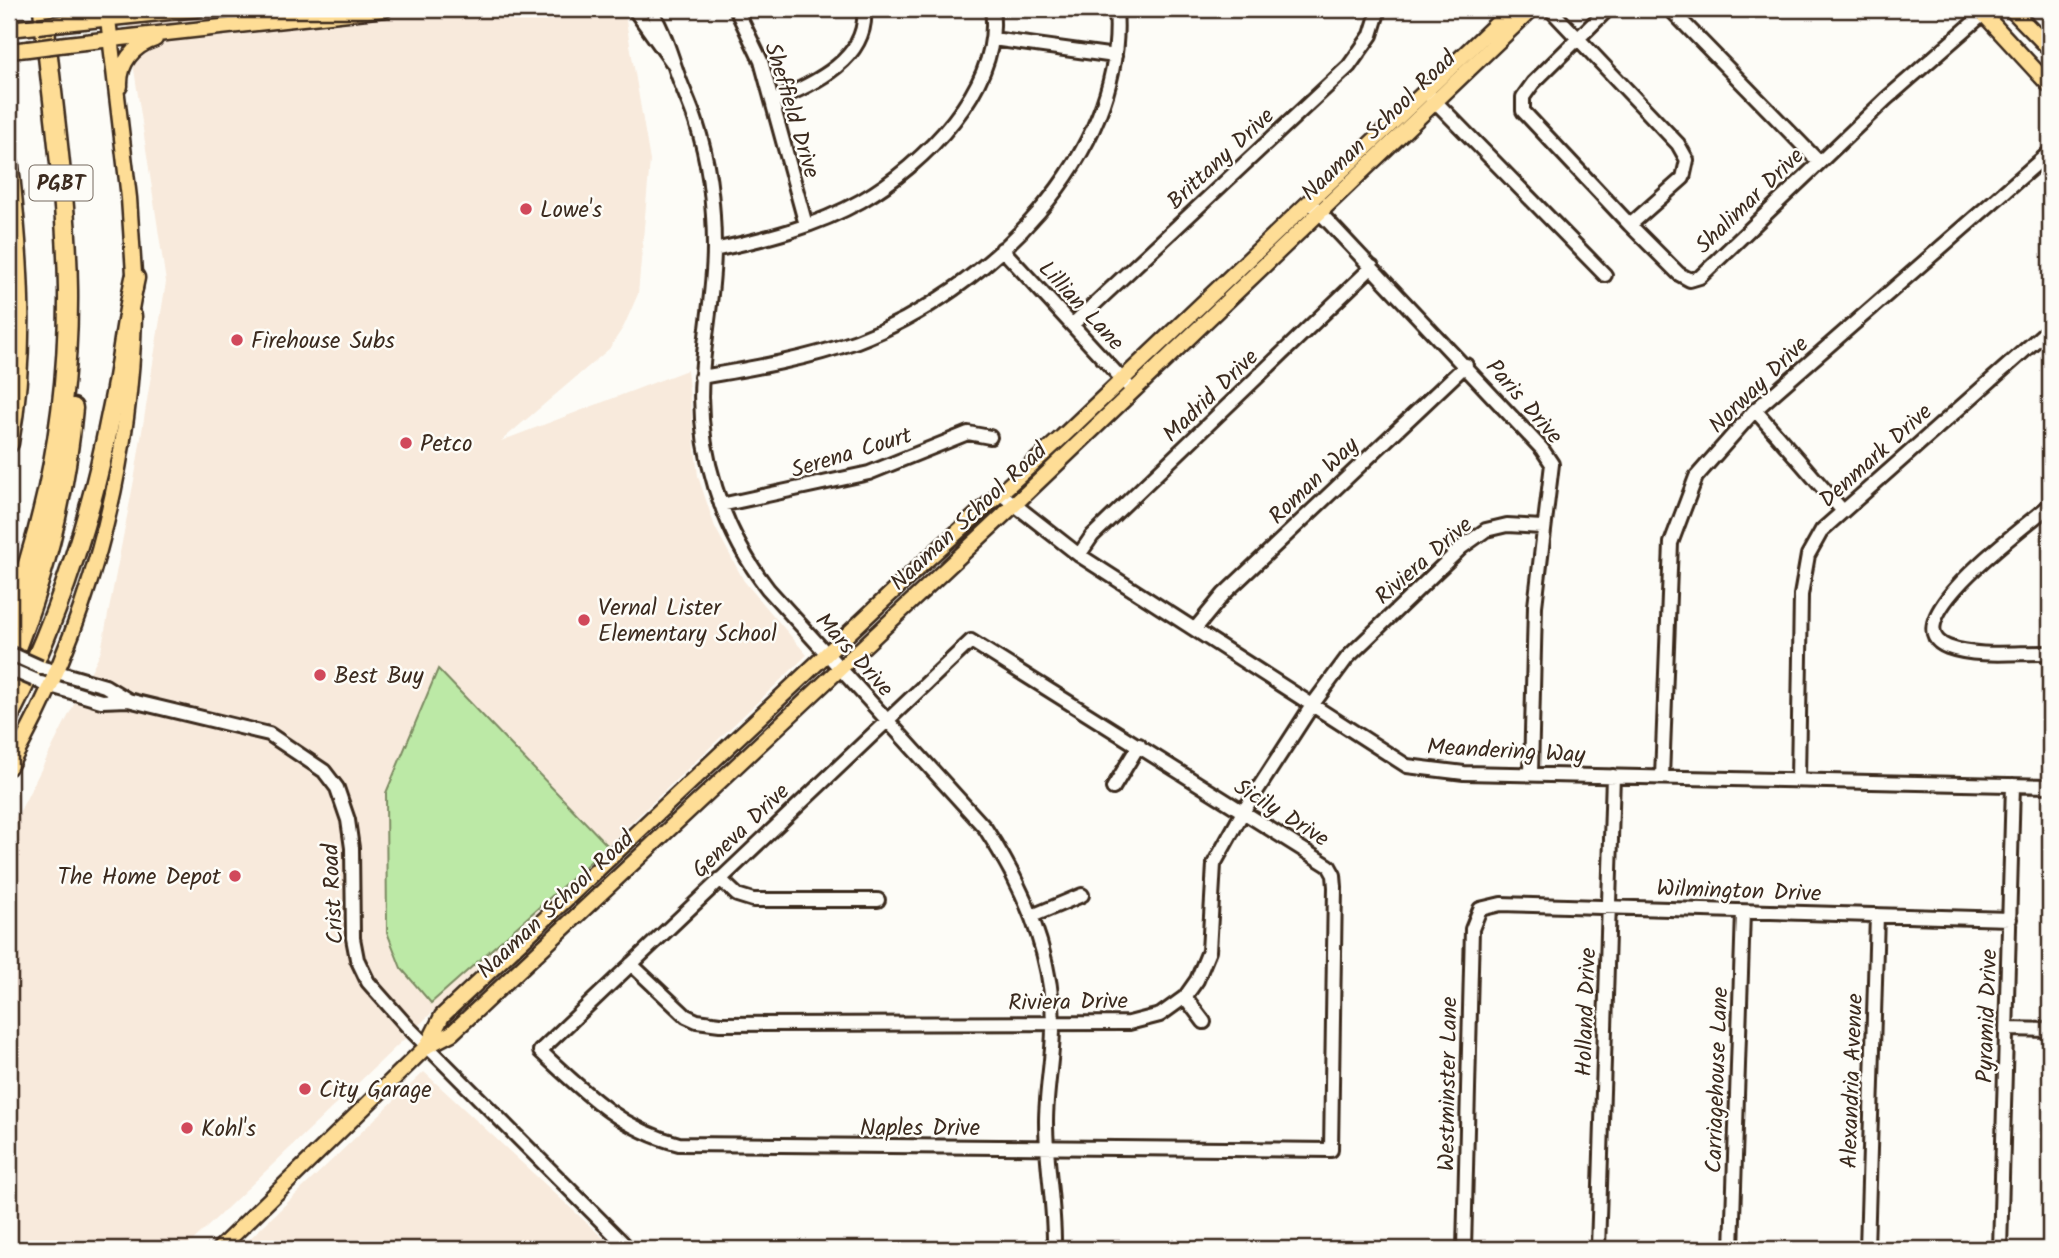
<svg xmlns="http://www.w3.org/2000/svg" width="2059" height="1258" viewBox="0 0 2059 1258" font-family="Kalam,sans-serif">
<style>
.built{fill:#f8eadc}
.green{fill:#bce9a6;stroke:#7c8a62;stroke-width:2}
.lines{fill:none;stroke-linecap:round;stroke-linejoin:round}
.minor-casing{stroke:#3b2a1e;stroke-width:18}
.major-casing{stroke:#3b2a1e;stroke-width:19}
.highway-casing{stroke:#3b2a1e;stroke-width:23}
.minor{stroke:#fdfcf7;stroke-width:12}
.major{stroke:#fedd96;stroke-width:14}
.highway{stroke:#fedd96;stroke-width:18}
.minor-bridge-casing{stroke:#3b2a1e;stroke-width:18;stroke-linecap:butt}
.major-bridge-casing{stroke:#3b2a1e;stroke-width:19;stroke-linecap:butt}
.minor-bridge{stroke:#fdfcf7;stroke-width:12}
.major-bridge{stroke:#fedd96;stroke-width:14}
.poi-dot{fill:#d1495b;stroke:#fdfcf7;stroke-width:2.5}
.labels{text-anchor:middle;stroke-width:5;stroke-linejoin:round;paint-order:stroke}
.shield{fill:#fdfcf7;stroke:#75695f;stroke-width:2}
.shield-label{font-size:21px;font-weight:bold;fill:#3b2a1e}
.street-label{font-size:23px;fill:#3b2a1e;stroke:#fdfcf7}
.poi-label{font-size:23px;fill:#3b2a1e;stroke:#fdfcf7;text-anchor:start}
</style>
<rect width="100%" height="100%" fill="#fdfcf7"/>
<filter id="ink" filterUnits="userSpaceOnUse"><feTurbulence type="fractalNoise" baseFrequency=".0143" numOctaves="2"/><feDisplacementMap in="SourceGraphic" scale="14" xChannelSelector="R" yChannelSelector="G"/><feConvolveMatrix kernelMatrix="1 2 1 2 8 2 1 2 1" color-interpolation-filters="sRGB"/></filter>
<g filter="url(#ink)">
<path class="built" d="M125,9h499l26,152 -12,133 -14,32 -15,23 -108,92 186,-71 11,106 17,51 29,54 63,74 -623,594h-175v-422l11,-16 81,-160 34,-176 31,-193z
M424,1072l191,177h-376z"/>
<path class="green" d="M438,669l170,177 -177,157 -30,-35 -14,-36 -1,-139z"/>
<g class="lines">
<g class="minor-casing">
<path id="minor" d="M634,9l38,53
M651,9c12,23 16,34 24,58 6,19 15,36 21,55 13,39 18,84 18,126 0,42 -9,85 -12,127 -6,75 20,155 66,214l217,239c39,59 68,127 68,199 0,32 -7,63 -7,95 0,43 9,84 8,127
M736,9l25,52 45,164
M1550,9l128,135 9,16 -4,18 -53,47
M1608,9l-75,74 -10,14v14l107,114 49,49 11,6 10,-3 186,-178 103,-90
M1670,9l149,153
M993,39l122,17
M1429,95l176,180
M774,101c38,-17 95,-41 90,-92
M1309,201l233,248 10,15 -17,142 -4,168
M1002,249l130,141
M714,250c51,-11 101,-23 147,-49 62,-36 142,-114 131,-192
M1072,325l277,-259 22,-31 8,-26
M701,377c53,-9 106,-18 156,-36 128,-48 271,-186 259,-332
M1755,410l87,100
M1001,494l78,61 328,211 57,7 586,13
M721,505l148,-32 99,-40 22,4
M2050,505c-20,18 -162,119 -102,142 30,11 71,5 102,6
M1079,555l13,-19 280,-269
M1195,629l29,-35 242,-229
M971,641l358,225 5,9 1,12 -4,263 -652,-6c-59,-15 -96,-53 -139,-93z
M40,667l65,19 23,14
M41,683l60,18 27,-1 141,34 55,37 13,17 11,32 4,28 1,90 4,21 11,23 39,44 222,223
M1662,777l9,-234 25,-66 59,-67 295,-258
M1798,779l3,-184 7,-40 14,-25 228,-202
M1113,788l26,-43
M720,879l17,16 16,5h125
M1032,916l50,-21
M631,964l55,52 11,5 23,3 409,-1 31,-8 25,-18 12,-17 12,-29 5,-87 29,-52 70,-108 34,-46 115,-111 24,-17 21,-5 35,2
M1185,997l19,25
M2007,1029l43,1
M1464,1249l8,-320 8,-20 21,-5 509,15
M1598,1249l15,-473
M1732,1249l11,-337
M1867,1249l10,-334
M2000,1249l13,-464"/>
</g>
<g class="major-casing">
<path id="major" d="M1979,9l71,77
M2011,9l39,40
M108,19l21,179 6,91
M64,23l134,-14
M9,29l29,-3
M67,44l318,-35
M9,51l19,-2
M120,86c-1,-23 13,-40 35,-47
M9,767c78,-137 121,-293 125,-451
M427,1046l15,-30 476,-448 144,-131 450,-428
M219,1249l208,-203 25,-13 561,-527 519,-497"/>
</g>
<g class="highway-casing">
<path id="highway" d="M107,9l1,10
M9,165c10,93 17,185 0,278
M9,619c40,-105 60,-217 59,-329 -1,-94 -16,-188 -25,-281
M9,665c35,-84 56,-167 64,-257
M9,716c48,-94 82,-198 102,-302 10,-45 14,-91 24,-136"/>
</g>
<use href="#minor" class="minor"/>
<use href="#major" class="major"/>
<use href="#highway" class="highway"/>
<g class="minor-bridge-casing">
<path id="minor-bridge" d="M9,653l31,14
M9,669l26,11"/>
</g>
<g class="major-bridge-casing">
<path id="major-bridge" d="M38,26l26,-3
M28,49l39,-5"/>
</g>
<use href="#minor-bridge" class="minor-bridge"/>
<use href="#major-bridge" class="major-bridge"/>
</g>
</g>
<g class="poi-dot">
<circle cx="526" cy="209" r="7"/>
<circle cx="237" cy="340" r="7"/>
<circle cx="406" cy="443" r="7"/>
<circle cx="584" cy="620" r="7"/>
<circle cx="320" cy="675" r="7"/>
<circle cx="235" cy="876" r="7"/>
<circle cx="305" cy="1089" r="7"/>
<circle cx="187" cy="1128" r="7"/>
</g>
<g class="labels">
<rect class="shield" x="29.5" y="165.5" width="63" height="35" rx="5"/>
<g class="shield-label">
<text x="61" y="190">PGBT</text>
</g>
<g class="street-label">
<text transform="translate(793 110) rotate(73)" y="8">Sheffield Drive</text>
<text transform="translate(1378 125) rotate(-44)" y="8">Naaman School Road</text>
<text transform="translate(1220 158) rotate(-43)" y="8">Brittany Drive</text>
<text transform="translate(1749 200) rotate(-44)" y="8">Shalimar Drive</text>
<text transform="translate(1082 305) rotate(47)" y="8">Lillian Lane</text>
<text transform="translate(1758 384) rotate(-44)" y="8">Norway Drive</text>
<text transform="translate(1210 395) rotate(-44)" y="8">Madrid Drive</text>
<text transform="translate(1525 401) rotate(49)" y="8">Paris Drive</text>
<text transform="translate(851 452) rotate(-17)" y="8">Serena Court</text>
<text transform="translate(1875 455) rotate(-42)" y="8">Denmark Drive</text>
<text transform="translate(1313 480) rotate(-44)" y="8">Roman Way</text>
<text transform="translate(968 516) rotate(-43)" y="8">Naaman School Road</text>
<text transform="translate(1423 560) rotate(-41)" y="8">Riviera Drive</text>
<text transform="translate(855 654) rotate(48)" y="8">Mars Drive</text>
<text transform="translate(1506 750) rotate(3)" y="8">Meandering Way</text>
<text transform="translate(1282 812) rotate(32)" y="8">Sicily Drive</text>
<text transform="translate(740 830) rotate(-44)" y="8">Geneva Drive</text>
<text transform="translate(1739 890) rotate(2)" y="8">Wilmington Drive</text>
<text transform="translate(332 894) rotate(-93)" y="8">Crist Road</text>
<text transform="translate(555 904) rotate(-43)" y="8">Naaman School Road</text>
<text transform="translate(1068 1001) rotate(-1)" y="8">Riviera Drive</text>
<text transform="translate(1585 1012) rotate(-88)" y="8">Holland Drive</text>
<text transform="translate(1986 1016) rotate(-88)" y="8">Pyramid Drive</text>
<text transform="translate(1716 1080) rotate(-88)" y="8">Carriagehouse Lane</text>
<text transform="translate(1851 1081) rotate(-88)" y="8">Alexandria Avenue</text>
<text transform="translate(1447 1084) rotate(-89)" y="8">Westminster Lane</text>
<text x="920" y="1135">Naples Drive</text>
</g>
<g class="poi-label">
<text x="540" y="217">Lowe's</text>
<text x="251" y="348">Firehouse Subs</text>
<text x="420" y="451">Petco</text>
<text x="598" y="615">Vernal Lister<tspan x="598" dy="26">Elementary School</tspan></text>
<text x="334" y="683">Best Buy</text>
<text x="221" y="884" text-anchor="end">The Home Depot</text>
<text x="319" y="1097">City Garage</text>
<text x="201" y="1136">Kohl's</text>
</g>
</g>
<rect width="2059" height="1258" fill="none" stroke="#fdfcf7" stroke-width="35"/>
<rect x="18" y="18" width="2024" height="1223" fill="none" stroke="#3b2a1e" stroke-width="2.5" filter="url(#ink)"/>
</svg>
